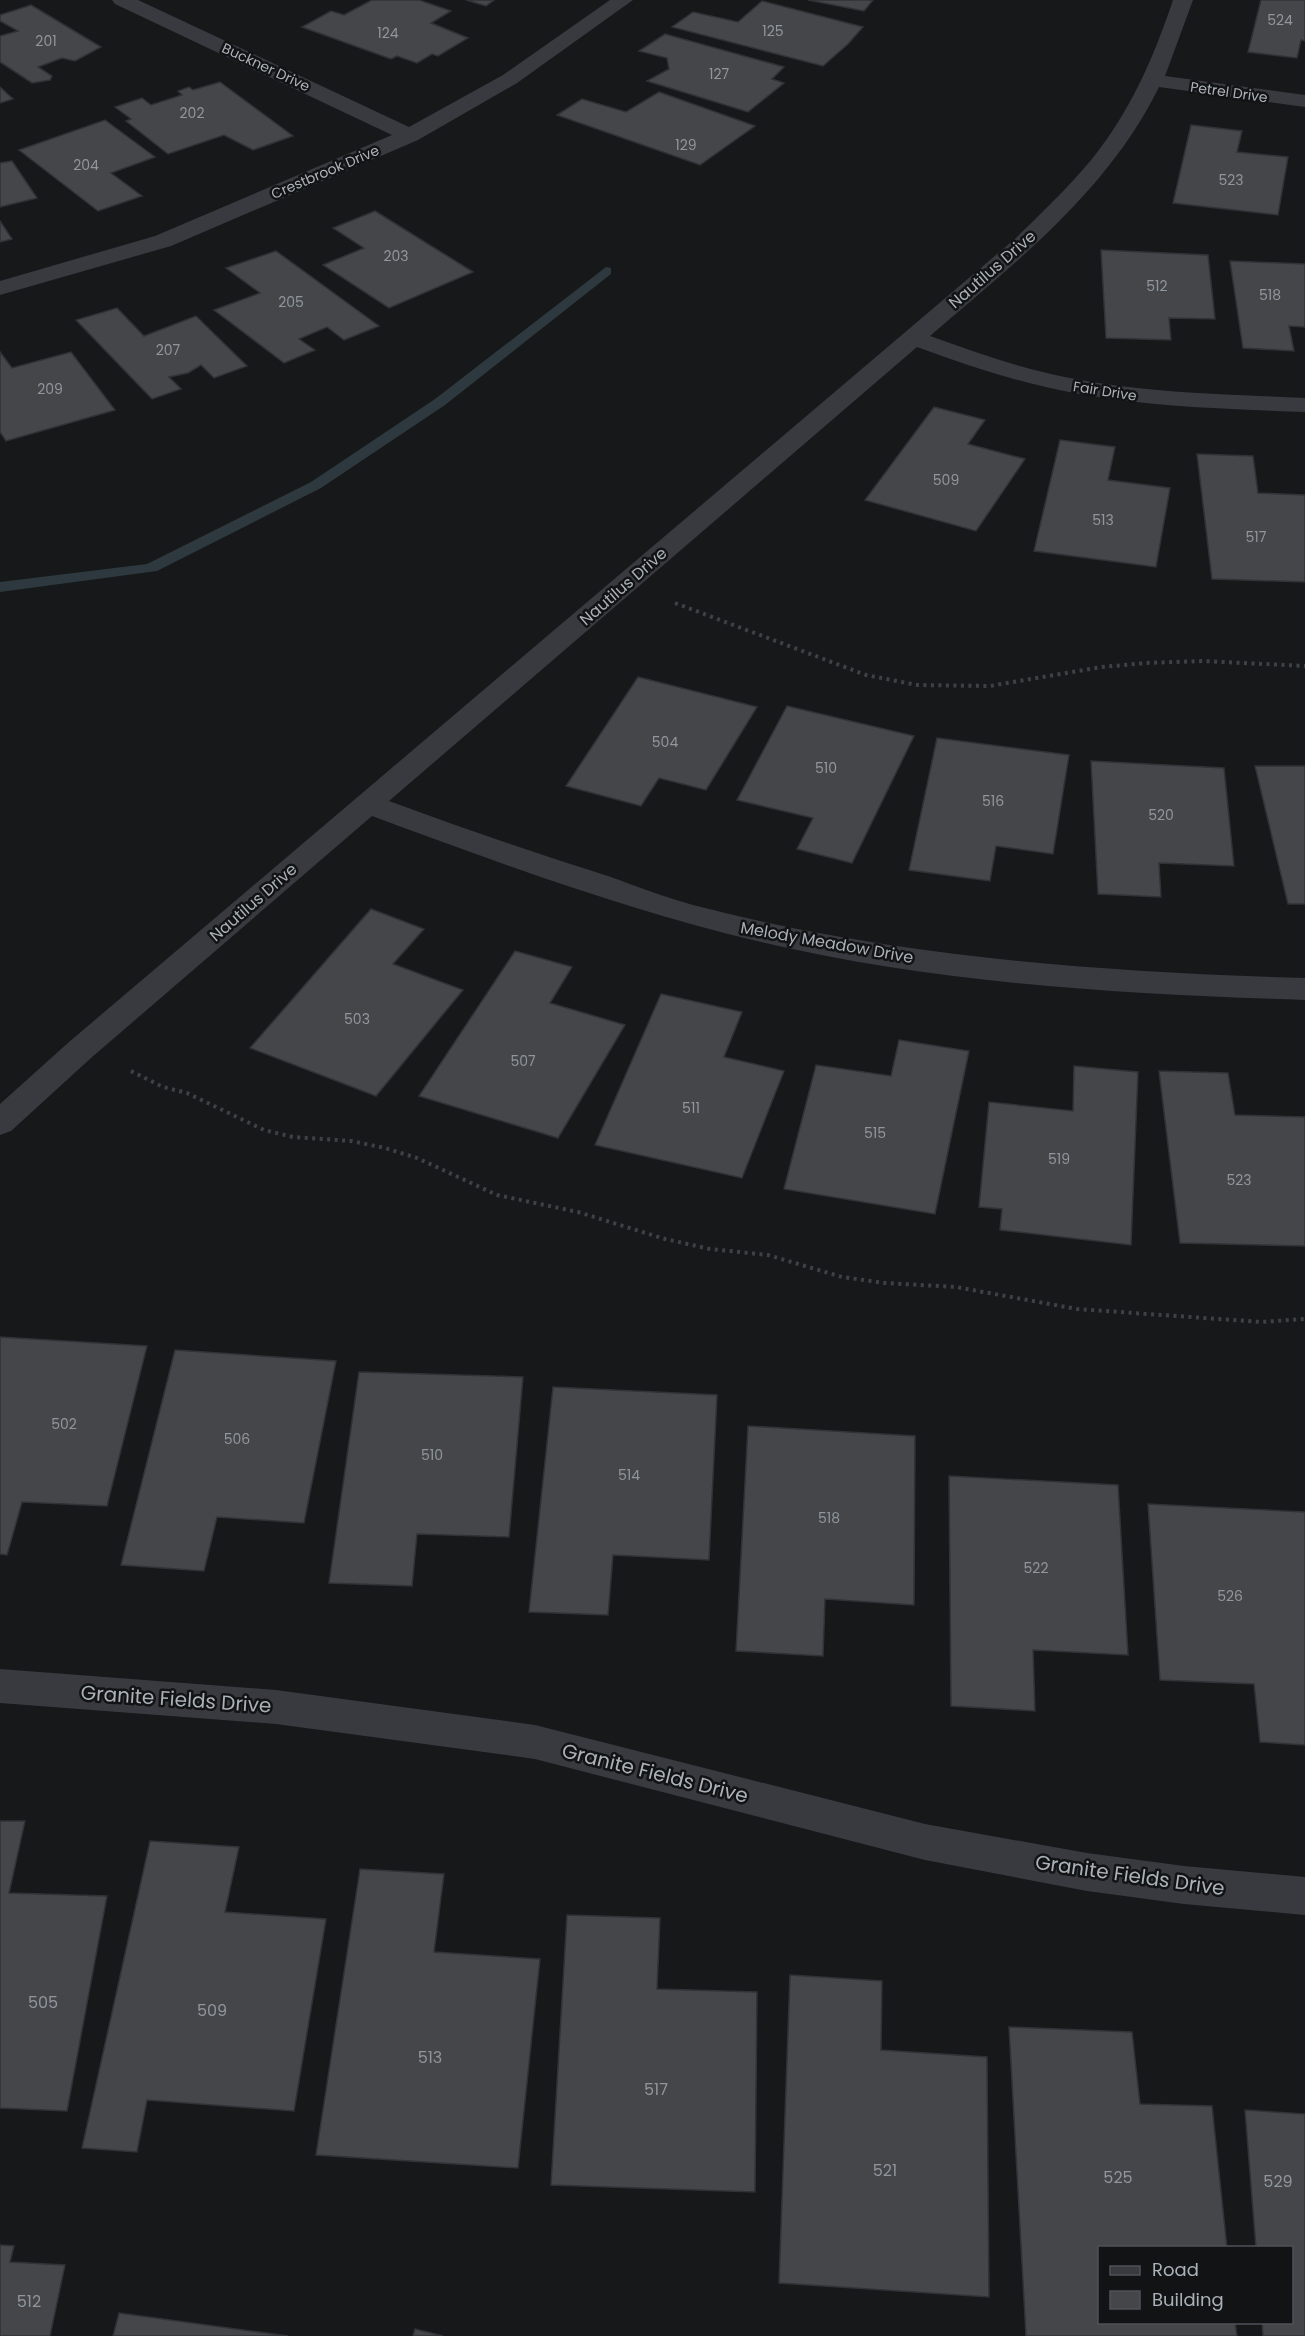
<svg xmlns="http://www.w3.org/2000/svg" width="1305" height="2336" viewBox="0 0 1305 2336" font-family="Poppins,sans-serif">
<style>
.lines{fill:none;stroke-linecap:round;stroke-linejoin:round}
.stream{fill:#2d393e;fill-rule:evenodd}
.building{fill:#44464a;stroke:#313236;stroke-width:1.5}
.path{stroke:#3e4246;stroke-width:4;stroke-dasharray:3 4.5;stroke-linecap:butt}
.minor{fill:#383a3f;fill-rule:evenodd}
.labels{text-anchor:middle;stroke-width:5;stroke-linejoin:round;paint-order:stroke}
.number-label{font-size:14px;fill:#90969d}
.far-street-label{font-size:14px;fill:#aab1b9;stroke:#121315}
.street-label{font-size:16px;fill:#aab1b9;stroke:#121315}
.near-number-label{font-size:16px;fill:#90969d}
.near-street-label{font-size:20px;fill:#aab1b9;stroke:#121315}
</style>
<rect width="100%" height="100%" fill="#17181a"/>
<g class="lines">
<path class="stream" d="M606,267l5,1v6l-166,131 -124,83 -164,83 -157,21v-10l147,-18 164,-82 124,-83z"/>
</g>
<path class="building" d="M372,0h47l32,11 -20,12 37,15 -30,18 -6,-2 -15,9 -20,-7 -6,3 -89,-32 29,-16 13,4z
M466,0h28l-8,6z
M808,0h65l-9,11z
M1261,0h44v41l-4,-1 -4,18 -49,-6z
M762,1l101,26 -15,17 -25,22 -151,-39 21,-15 45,10z
M31,5l70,42 -26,14 -13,-3 -24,9 14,9 -2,4 -18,3 -32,-21v-26l18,-5 -18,-10v-6z
M665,34l119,33 -12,12 12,4 -36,29 -101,-31 22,-12 -2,-11 -28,-7z
M220,82l73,54 -40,14 -29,-15 -56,19 -42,-33 5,-2 -16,-12 27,-9 9,7 31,-10 -4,-4 11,-4 4,3z
M0,87l13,12 -13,4z
M659,92l96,34 -55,39 -143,-50 25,-16 44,13z
M105,120l50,37 -44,16 31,23 -44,15 -79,-61z
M1191,125l51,6 -5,21 51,5 -10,58 -105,-12z
M12,161l25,37 -37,9v-44z
M375,211l98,61 -84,36 -66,-43 41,-17 -31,-20z
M0,221l12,18 -12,3z
M1101,250l107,5 7,64 -46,-1 2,22 -65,-2z
M276,251l103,75 -35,14 -17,-13 -28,12 16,11 -31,13 -70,-53 46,-17 -34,-25z
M1230,261l75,3v63l-16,-1 5,25 -51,-3z
M117,308l27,28 52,-20 51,50 -33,12 -13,-13 -13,8 -19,4 12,12 -29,10 -76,-79z
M0,352l12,16 59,-16 44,58 -109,31 -6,-9z
M934,407l51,13 -17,24 57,15 -49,72 -111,-31z
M1060,440l55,7 -7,33 62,8 -14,79 -122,-16z
M1197,454l56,2 5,37 47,2v87l-93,-3z
M638,677l119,30 -51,83 -47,-12 -18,28 -75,-20z
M787,706l127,30 -62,127 -55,-14 16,-31 -76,-18z
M937,738l132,17 -16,99 -57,-8 -6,35 -81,-11z
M1091,761l133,7 10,98 -75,-3 2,34 -63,-3z
M1255,766h50v138h-17z
M371,909l53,20 -31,35 70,26 -87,106 -126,-48z
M515,951l57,16 -22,36 75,22 -67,113 -139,-42z
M661,994l81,18 -18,45 60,14 -42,107 -147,-33z
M899,1040l70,11 -34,163 -151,-25 32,-124 75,11z
M1074,1066l64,6 -7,173 -131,-15 2,-21 -23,-2 10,-105 84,9z
M1159,1071l69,2 7,42 70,2v129l-125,-3z
M0,1337l147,9 -40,160 -85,-4 -15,53 -7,-1z
M175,1350l161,11 -32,162 -87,-6 -13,54 -83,-6z
M359,1372l164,5 -14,160 -92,-3 -5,52 -83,-3z
M553,1387l164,8 -8,165 -96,-5 -5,60 -79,-3z
M748,1426l167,10 -1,169 -89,-6 -2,57 -87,-5z
M949,1476l169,9 10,170 -95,-5 2,61 -84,-5z
M1148,1504l157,8v233l-45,-3 -6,-58 -94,-4z
M0,1821h25l-16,72 98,3 -40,215 -67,-3z
M150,1841l89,6 -14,65 101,7 -32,192 -147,-11 -10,52 -55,-4z
M360,1869l84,5 -10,78 106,7 -22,209 -202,-13z
M567,1915l93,3 -3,71 100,3 -2,200 -204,-7z
M790,1975l92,6 -1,69 106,7 2,240 -210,-14z
M1009,2027l123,5 8,72 72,2 15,142h-127v74h135l2,14h-211z
M1245,2110l60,4v222h-42l-1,-14h30v-74h-36z
M0,2245l14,1 -4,16 55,3 -15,71h-50z
M119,2313l169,23h-175z
M415,2329l28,7h-30z"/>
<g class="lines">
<path class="path" d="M675,603l191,72 51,10 73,1 112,-19 44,-4 57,-2 102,5
M131,1071l32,16 24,6 77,37 29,7 58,4 34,7 32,10 80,37 81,17 87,27 45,10 58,6 74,22 43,6 71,4 121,22 184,13 44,-3"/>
<path class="minor" d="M112,0h26l271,127 94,-52 107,-75h23l-116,83 -99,57 -247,106 -171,49v-14l155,-45 237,-101 -277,-131z
M1173,0h20l-28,76 140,19v12l-146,-20c-51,104 -143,175 -229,249 40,14 80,29 121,38 83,19 169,20 254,24v14c-77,-3 -155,-5 -231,-19 -54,-10 -106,-27 -157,-46l-528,454c73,27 146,52 219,75 28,10 56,21 85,29 200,52 406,67 612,73v22c-182,-6 -366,-16 -544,-58 -132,-31 -262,-79 -389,-126l-281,242 -80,73 -11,4v-31l69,-62 947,-804c26,-26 53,-51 76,-79 38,-47 62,-102 81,-159z
M0,1669l276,21 259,35 390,99 162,29 97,13 121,11v38l-121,-11 -97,-13 -162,-31 -390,-101 -259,-35 -276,-21z"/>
</g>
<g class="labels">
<g class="number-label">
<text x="1280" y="25">524</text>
<text x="773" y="36">125</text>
<text x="388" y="38">124</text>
<text x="46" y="46">201</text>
<text x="719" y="79">127</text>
<text x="192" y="118">202</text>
<text x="686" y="150">129</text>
<text x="86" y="170">204</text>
<text x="1231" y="185">523</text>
<text x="396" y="261">203</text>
<text x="1157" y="291">512</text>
<text x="1270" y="300">518</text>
<text x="291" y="307">205</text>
<text x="168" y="355">207</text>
<text x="50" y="394">209</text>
<text x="946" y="485">509</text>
<text x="1103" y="525">513</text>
<text x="1256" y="542">517</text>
<text x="665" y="747">504</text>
<text x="826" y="773">510</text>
<text x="993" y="806">516</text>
<text x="1161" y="820">520</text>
<text x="357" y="1024">503</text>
<text x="523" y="1066">507</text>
<text x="691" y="1113">511</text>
<text x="875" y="1138">515</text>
<text x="1059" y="1164">519</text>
<text x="1239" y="1185">523</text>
<text x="64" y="1429">502</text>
<text x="237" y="1444">506</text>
<text x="432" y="1460">510</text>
<text x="629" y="1480">514</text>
<text x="829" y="1523">518</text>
<text x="1036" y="1573">522</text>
<text x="1230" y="1601">526</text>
</g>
<g class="far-street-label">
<text transform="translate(266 67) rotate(25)" y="5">Buckner Drive</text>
<text transform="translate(1229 92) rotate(8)" y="5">Petrel Drive</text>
<text transform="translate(325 172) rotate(-23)" y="5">Crestbrook Drive</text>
<text transform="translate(1105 391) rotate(9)" y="5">Fair Drive</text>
</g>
<g class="street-label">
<text transform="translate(992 269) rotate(-41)" y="6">Nautilus Drive</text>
<text transform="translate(623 586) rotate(-41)" y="6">Nautilus Drive</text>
<text transform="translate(253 902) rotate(-41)" y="6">Nautilus Drive</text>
<text transform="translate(827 942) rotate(10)" y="6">Melody Meadow Drive</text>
</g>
<g class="near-number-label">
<text x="43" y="2008">505</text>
<text x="212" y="2016">509</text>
<text x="430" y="2063">513</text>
<text x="656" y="2095">517</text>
<text x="885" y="2176">521</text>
<text x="1118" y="2183">525</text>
<text x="1278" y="2187">529</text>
<text x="29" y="2307">512</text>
</g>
<g class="near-street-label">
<text transform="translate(176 1699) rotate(4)" y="7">Granite Fields Drive</text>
<text transform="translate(655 1773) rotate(14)" y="7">Granite Fields Drive</text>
<text transform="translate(1130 1875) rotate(8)" y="7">Granite Fields Drive</text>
</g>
</g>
<rect x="1098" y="2246" width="195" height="78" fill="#121315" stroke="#4f5257" stroke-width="1.5"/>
<rect x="1110" y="2266" width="30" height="9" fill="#383a3f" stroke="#4f5257" stroke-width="1.5"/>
<text x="1152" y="2276" font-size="18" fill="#aab1b9">Road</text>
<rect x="1110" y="2291" width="30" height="18" fill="#44464a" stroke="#4f5257" stroke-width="1.5"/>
<text x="1152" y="2306" font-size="18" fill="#aab1b9">Building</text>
</svg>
